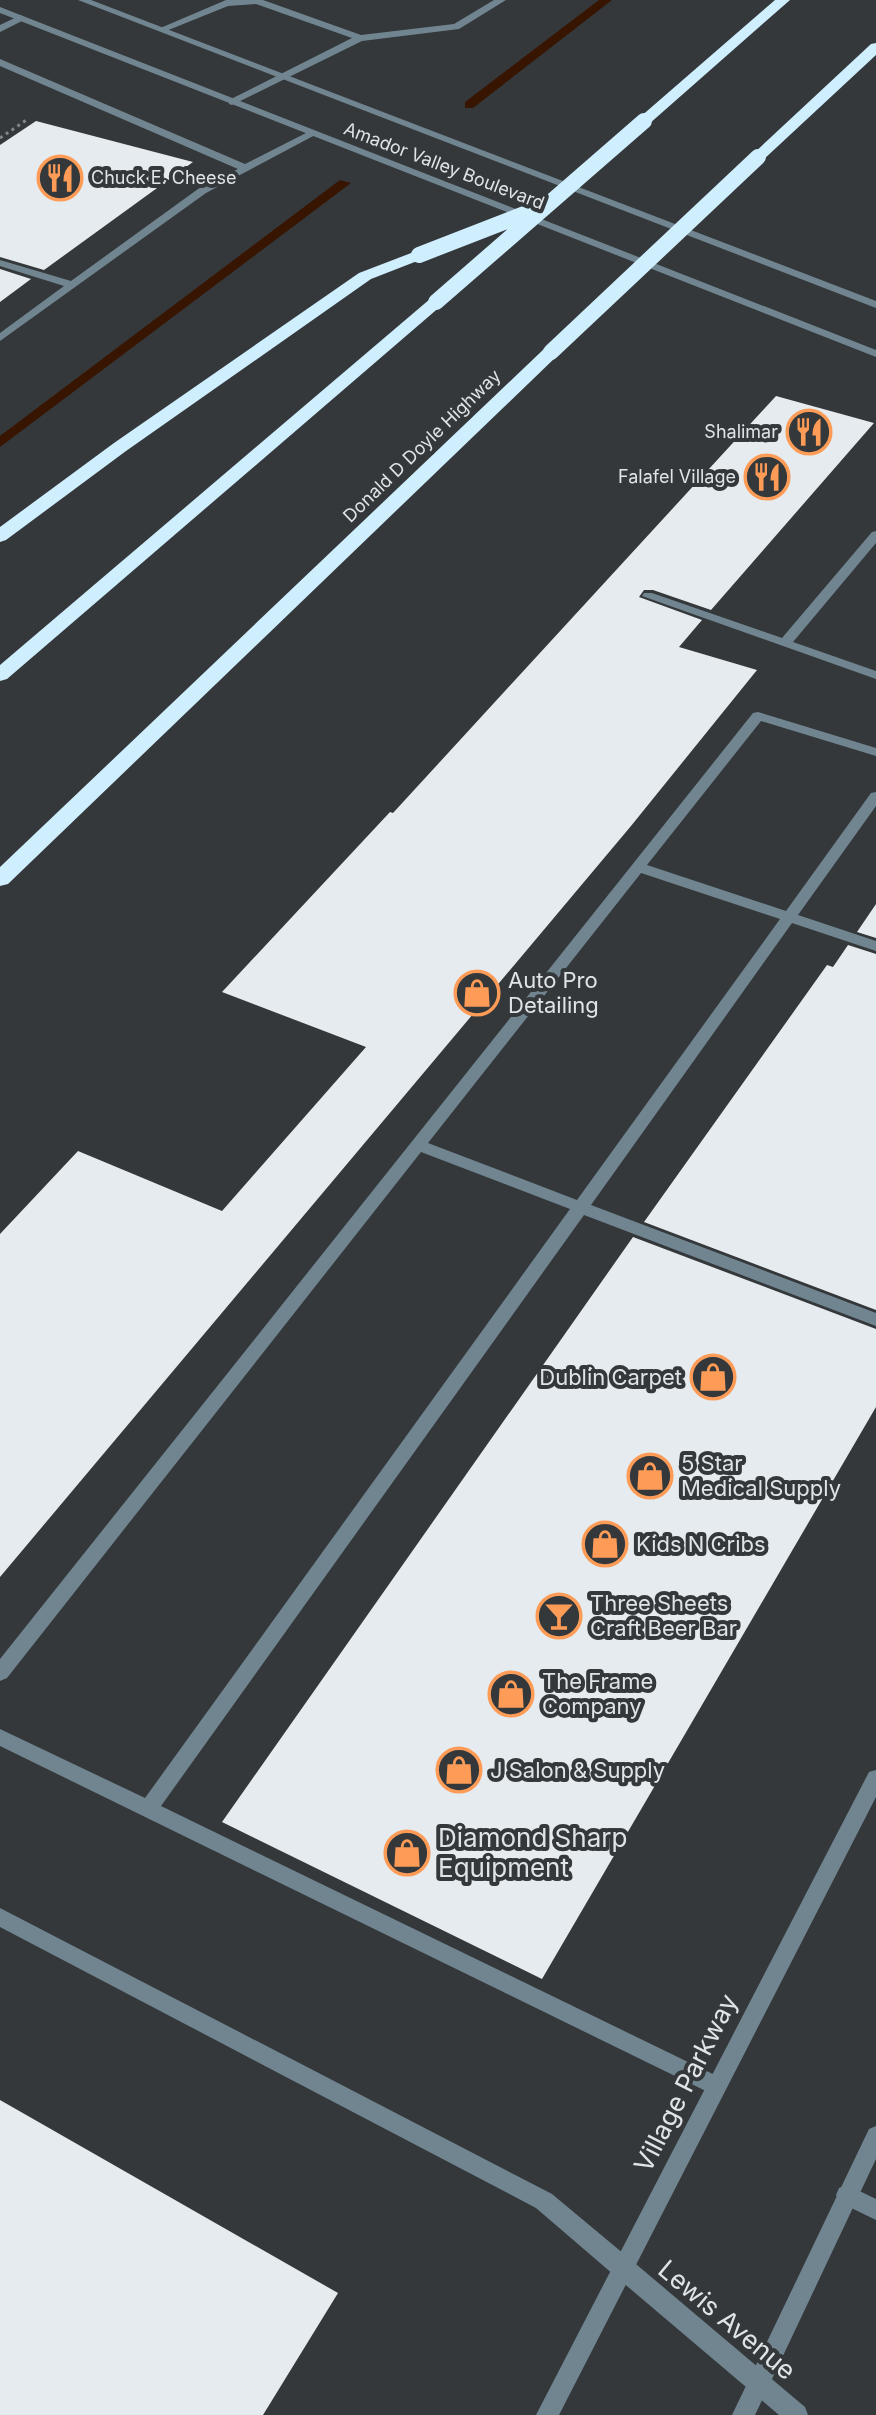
<svg xmlns="http://www.w3.org/2000/svg" width="876" height="2415" viewBox="0 0 876 2415" font-family="Inter,sans-serif">
<style>
.lines{fill:none;stroke-linecap:round;stroke-linejoin:round}
.stream{fill:#371500;fill-rule:evenodd}
.building{fill:#e5ebee}
.path{stroke:#828688;stroke-width:3;stroke-dasharray:3 4;stroke-linecap:butt}
.service{fill:#718590;fill-rule:evenodd}
.minor{fill:#718590;fill-rule:evenodd}
.tertiary{fill:#718590;fill-rule:evenodd}
.motorway{fill:#cfeefe;fill-rule:evenodd}
.motorway-bridge{stroke:#cfeefe;stroke-width:16}
.labels{text-anchor:middle;stroke-width:8;stroke-linejoin:round;paint-order:stroke}
.far-street-label{font-size:18px;fill:#e1e4e6;stroke:#34383b}
.far-poi-label{font-size:18px;fill:#e1e4e6;stroke:#34383b;text-anchor:end}
.poi-label{font-size:22px;fill:#e1e4e6;stroke:#34383b;text-anchor:start}
.near-poi-label{font-size:26px;fill:#e1e4e6;stroke:#34383b;text-anchor:start}
.near-street-label{font-size:26px;fill:#e1e4e6;stroke:#34383b}
</style>
<rect width="100%" height="100%" fill="#34383b"/>
<g class="lines">
<path class="stream" d="M599,0h13l-139,108h-8v-6z
M340,180l11,3 -351,264v-11z"/>
</g>
<path class="building" d="M36,121l157,41 -149,108 -44,-13v-112z
M0,269l31,10 -31,23z
M776,396l98,27 -163,187 -58,-20h-9l-5,7 63,23 -23,27 78,23 -126,156 -631,751v-343l78,-83 144,60 144,-164 -144,-55 168,-180 3,1z
M876,904v34l-19,-6z
M848,945l28,9v356l-232,-88 183,-257 6,2z
M633,1237l243,92v78l-334,572 -320,-157z
M0,2100l338,193 -75,122h-263z"/>
<g class="lines">
<path class="path" d="M0,138l28,-19"/>
<path class="service" d="M226,0h37l98,35 93,-11 40,-24h12l-47,29 -97,12 -130,64 -3,-1v-4l123,-62 -96,-34 -28,2 -62,25 -8,-2z
M21,15l5,3 -2,2 -24,12v-7z
M0,59l245,105 63,-32 9,2 -111,59 -206,148v-8l64,-47 -64,-20v-6l71,21 127,-92 40,-20 -238,-103z
M876,531v12l-83,99 83,29v8l-234,-83 2,-3h8l130,45 90,-106z
M758,712l118,36v8l-115,-35 -114,144 139,46 85,-118 5,-1v14l-78,109 78,26v10l-84,-28 -201,282 285,108v13l-292,-111 -423,591 562,273 3,7 -3,7 -7,3 -716,-350v-17l145,69 425,-589 -149,-57 -414,526 -7,3v-22l753,-946zM641,873l139,46 -203,281 -149,-57z
M0,1908l552,286 78,65 3,8 -3,8 -8,3 -8,-3 -78,-67 -536,-281z
M847,2185l29,14v21l-37,-18 -3,-7 3,-7z"/>
<path class="minor" d="M622,2256l8,3 175,148 3,8h-29l-165,-140 -3,-8 3,-8z"/>
<path class="tertiary" d="M78,0h13l785,301v7z
M0,7l876,343v7l-876,-344z
M876,1770v27l-317,618h-23l333,-643z
M876,2126v33l-121,256h-23l137,-286z"/>
<path class="motorway" d="M775,0h15l-141,124h-10v-6z
M876,43v12l-113,105h-10v-6l118,-110z
M419,250l8,5 -2,3 -54,21 -245,172 -120,89 -6,2v-15l114,-84 245,-170z
M436,297l8,5 -2,3 -435,374 -7,2v-16l430,-366z
M551,347l8,5 -2,4 -549,528 -8,2v-19l545,-519z"/>
<path class="motorway-bridge" d="M419,255l113,-44
M436,302l208,-181
M551,352l207,-195"/>
</g>
<defs>
<g id="restaurant-ring" transform="scale(2.3)"><circle r="9.5" fill="#34383b" stroke="#fe9c57" stroke-width="1.5"/><path d="M-5-6h1v4h1v-4h1v4h1v-4h1v5L-1.5 .5V6h-2V.5L-5-1ZM5-6V6H3V1.5H1.5Q1.5-4 5-6Z" fill="#fe9c57"/></g>
<g id="shop-ring" transform="scale(2.3)"><circle r="9.5" fill="#34383b" stroke="#fe9c57" stroke-width="1.5"/><path d="M-5-2.5h2.3a2.7 3.5 0 0 1 5.4 0H5L5.5 6h-11ZM-1.5-2.5h3a1.5 2.3 0 0 0-3 0Z" fill="#fe9c57"/></g>
<g id="bar-ring" transform="scale(2.3)"><circle r="9.5" fill="#34383b" stroke="#fe9c57" stroke-width="1.5"/><path d="M-6-5H6L.8 .8V4.5H3.5V6h-7V4.5H-.8V.8Z" fill="#fe9c57"/></g>
</defs>
<g fill-rule="evenodd">
<use href="#restaurant-ring" x="60" y="178"/>
<use href="#restaurant-ring" x="809" y="432"/>
<use href="#restaurant-ring" x="767" y="477"/>
<use href="#shop-ring" x="477" y="993"/>
<use href="#shop-ring" x="713" y="1377"/>
<use href="#shop-ring" x="650" y="1476"/>
<use href="#shop-ring" x="605" y="1544"/>
<use href="#bar-ring" x="559" y="1616"/>
<use href="#shop-ring" x="511" y="1694"/>
<use href="#shop-ring" x="459" y="1770"/>
<use href="#shop-ring" x="407" y="1853"/>
</g>
<g class="labels">
<g class="far-street-label">
<text transform="translate(444 166) rotate(21)" y="6">Amador Valley Boulevard</text>
<text transform="translate(422 446) rotate(-44)" y="6">Donald D Doyle Highway</text>
</g>
<g class="far-poi-label">
<text x="91" y="184" text-anchor="start">Chuck E. Cheese</text>
<text x="778" y="438">Shalimar</text>
<text x="736" y="483">Falafel Village</text>
</g>
<g class="poi-label">
<text x="508" y="988">Auto Pro<tspan x="508" dy="25">Detailing</tspan></text>
<text x="682" y="1385" text-anchor="end">Dublin Carpet</text>
<text x="681" y="1471">5 Star<tspan x="681" dy="25">Medical Supply</tspan></text>
<text x="636" y="1552">Kids N Cribs</text>
<text x="590" y="1611">Three Sheets<tspan x="590" dy="25">Craft Beer Bar</tspan></text>
<text x="542" y="1689">The Frame<tspan x="542" dy="25">Company</tspan></text>
<text x="490" y="1778">J Salon &amp; Supply</text>
</g>
<g class="near-poi-label">
<text x="438" y="1847">Diamond Sharp<tspan x="438" dy="30">Equipment</tspan></text>
</g>
<g class="near-street-label">
<text transform="translate(686 2083) rotate(-63)" y="9">Village Parkway</text>
<text transform="translate(727 2320) rotate(40)" y="9">Lewis Avenue</text>
</g>
</g>
</svg>
